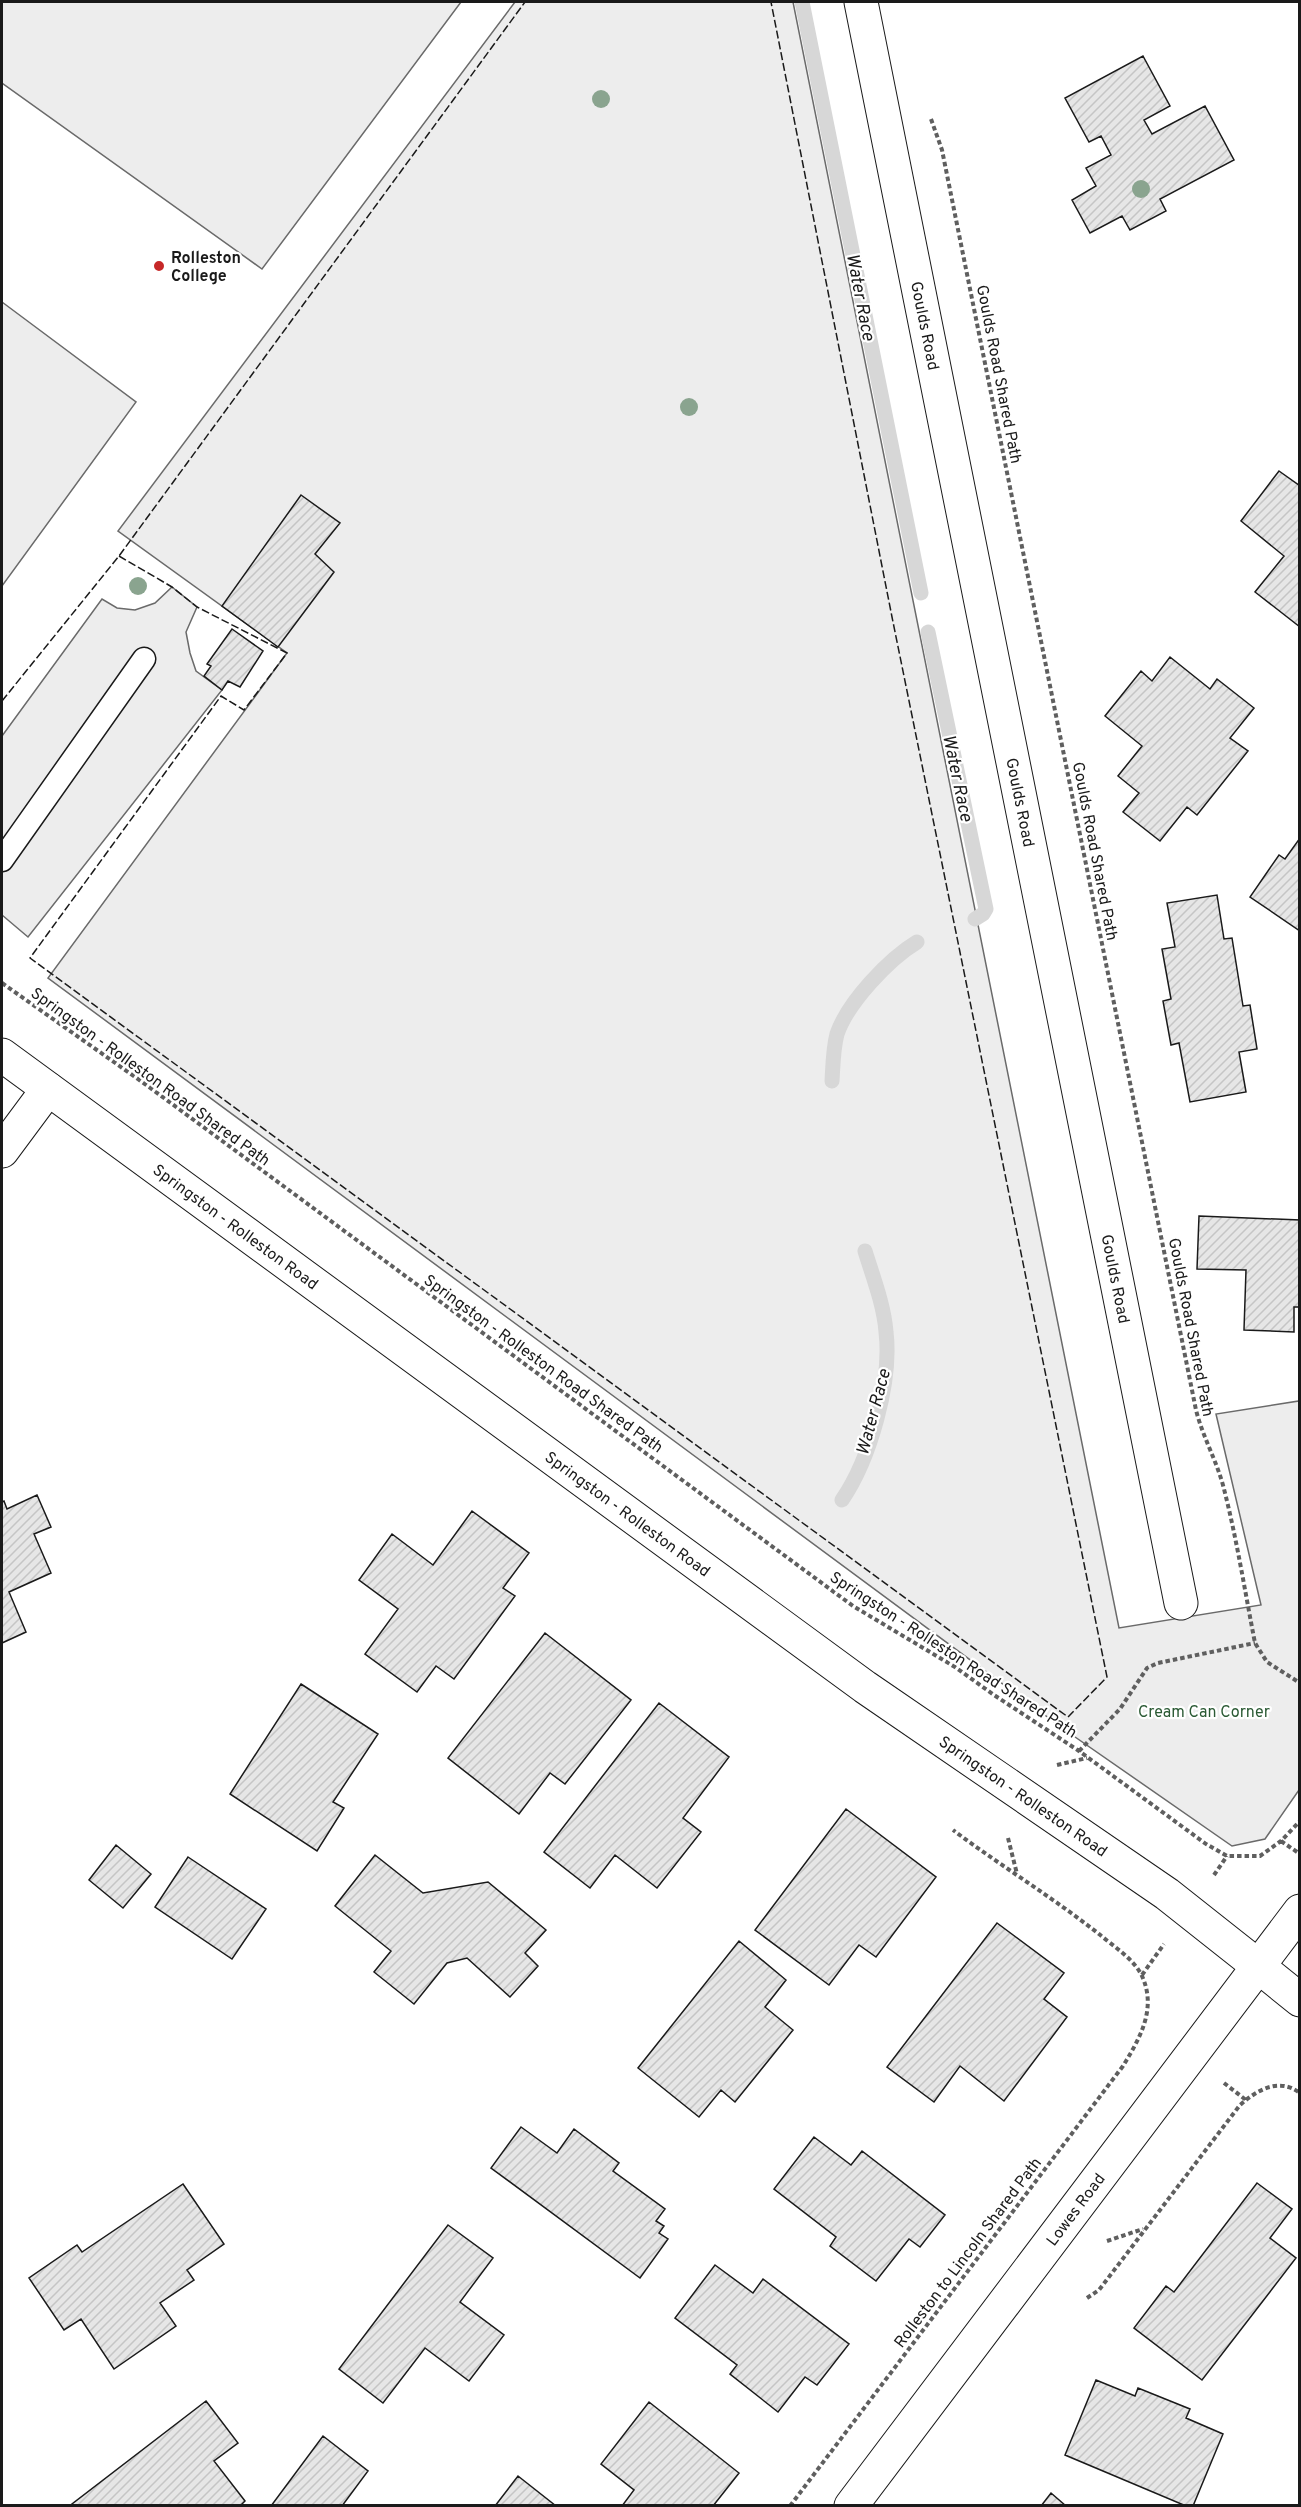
<svg xmlns="http://www.w3.org/2000/svg" width="1301" height="2507" viewBox="0 0 1301 2507" font-family="Overpass,sans-serif">
<style>
.built{fill:#ededed;stroke:#6a6a6a;stroke-width:1.5}
.lines{fill:none;stroke-linecap:round;stroke-linejoin:round}
.stream{stroke:#d7d7d7;stroke-width:15}
.building{fill:url(#building-hatch);stroke:#1a1a1a;stroke-width:1.5}
.service-casing{stroke:#1a1a1a;stroke-width:25}
.minor-casing{stroke:#1a1a1a;stroke-width:35}
.tertiary-casing{stroke:#1a1a1a;stroke-width:35}
.secondary-casing{stroke:#1a1a1a;stroke-width:35}
.path{stroke:#5f5f5f;stroke-width:4;stroke-dasharray:4.5 3;stroke-linecap:butt}
.service{stroke:#fff;stroke-width:22}
.minor{stroke:#fff;stroke-width:33}
.tertiary{stroke:#fff;stroke-width:33}
.secondary{stroke:#fff;stroke-width:33}
.fence{stroke:#1a1a1a;stroke-width:1.5;stroke-dasharray:8 3;stroke-linecap:butt}
.tree{fill:#8aa48f}
.poi-dot{fill:#c62828;stroke:#fff;stroke-width:2}
.labels{text-anchor:middle;stroke-width:4.5;stroke-linejoin:round;paint-order:stroke}
.poi-label{font-size:16px;font-weight:bold;fill:#1a1a1a;stroke:#fff;text-anchor:start}
.street-label{font-size:16px;fill:#1a1a1a;stroke:#fff}
.park-label{font-size:16px;fill:#2b5a34;stroke:#fff}
.water-label{font-size:18px;font-style:italic;fill:#1a1a1a;stroke:#fff}
</style>
<defs>
<pattern id="building-hatch" width="6" height="6" patternUnits="userSpaceOnUse" patternTransform="scale(1.5)"><rect width="6" height="6" fill="#e6e6e6"/><path d="M-1 1l2-2M0 6l6-6M5 7l2-2" fill="none" stroke="#c5c5c5"/></pattern>
</defs>
<rect width="100%" height="100%" fill="#fff"/>
<path class="built" d="M2,2h459l-199,267 -260,-186z
M515,2h278l326,1626 142,-23 -45,-191 83,-13v389l-34,49 -33,7 -167,-116 -1017,-752 239,-325 -169,-122z
M2,302l134,100 -134,184z
M172,587l25,20 -11,25 4,21 6,18 26,19 -194,247 -26,-22v-179l100,-137 15,9 18,2 20,-7z"/>
<g class="lines">
<path class="stream" d="M802,2l119,591
M928,632l58,277 -3,5 -8,5
M832,1081c1,-16 1,-32 5,-47 11,-32 52,-75 80,-92
M842,1500c28,-41 50,-118 44,-168 -2,-27 -13,-55 -21,-81"/>
</g>
<path class="building" d="M1143,56l27,50 -26,14 8,14 53,-28 29,54 -74,39 6,12 -36,19 -8,-14 -32,17 -18,-33 24,-14 -10,-18 25,-13 -10,-19 -12,6 -24,-44z
M1279,471l21,15v141l-45,-35 29,-36 -43,-35z
M301,495l39,28 -25,31 19,18 -56,75 -56,-41z
M232,629l31,22 -23,36 -12,-6 -6,9 -18,-14 7,-10 -4,-2z
M1170,657l40,32 7,-10 37,29 -24,30 18,13 -51,64 -10,-8 -27,34 -37,-29 16,-19 -21,-17 24,-30 -37,-30 36,-45 11,10z
M1300,838v93l-50,-34 29,-42 6,4z
M1217,895l7,44 8,-1 11,68 7,-1 7,44 -18,3 7,40 -56,10 -11,-59 -8,2 -8,-44 8,-2 -9,-50 13,-2 -8,-44z
M1199,1216l101,4v87h-6v25l-50,-2 2,-60 -49,-1z
M37,1495l14,32 -17,7 17,39 -42,19 17,40 -24,11v-141l2,-1 3,8z
M472,1511l57,42 -26,35 12,8 -61,83 -18,-13 -19,26 -52,-38 33,-45 -39,-29 33,-46 41,31z
M545,1633l86,67 -66,84 -15,-11 -31,41 -71,-56z
M301,1684l77,50 -45,68 11,6 -27,43 -87,-57z
M659,1703l70,54 -46,61 18,14 -44,56 -42,-33 -25,33 -46,-36z
M846,1809l90,68 -60,80 -17,-12 -30,40 -74,-55z
M116,1845l35,29 -28,34 -34,-28z
M375,1855l48,38 65,-11 58,48 -21,23 13,13 -28,31 -43,-39 -20,5 -33,41 -40,-32 17,-21 -56,-45z
M188,1857l78,52 -34,50 -77,-52z
M997,1923l67,50 -20,26 23,18 -63,84 -44,-35 -26,36 -47,-35z
M739,1941l47,39 -21,27 28,23 -58,72 -14,-12 -22,27 -61,-49z
M521,2127l36,26 17,-24 45,34 -6,8 52,38 -9,12 8,5 -5,7 9,6 -28,39 -149,-110z
M814,2137l37,28 11,-14 83,64 -25,32 -11,-8 -33,42 -46,-35 6,-9 -62,-48z
M1257,2183l35,26 -22,29 26,20 -94,122 -68,-52 32,-42 8,6z
M183,2184l41,60 -37,26 7,10 -34,23 16,23 -62,43 -33,-50 -17,11 -35,-52 48,-33 5,7z
M448,2225l45,33 -33,44 44,33 -35,46 -44,-33 -42,55 -44,-34z
M715,2265l38,28 10,-14 86,65 -32,41 -12,-8 -27,35 -48,-38 7,-9 -62,-47z
M1096,2380l39,16 3,-8 52,21 -4,9 37,16 -30,72h-7l-121,-51z
M206,2401l32,42 -24,18 31,40 -5,5h-167l-1,-2z
M649,2402l90,71 -26,33h-91l12,-16 -33,-26z
M323,2436l45,35 -26,35h-71z
M518,2476l38,30h-61z
M1051,2493l15,13h-25z"/>
<g class="lines">
<g class="service-casing">
<path id="service" d="M2,860l142,-201"/>
</g>
<g class="minor-casing">
<g id="minor">
<path id="s1" d="M861,2l320,1601"/>
<path d="M2,1151l46,-62"/>
</g>
</g>
<g class="tertiary-casing">
<path id="tertiary" d="M1258,1966l42,34"/>
</g>
<g class="secondary-casing">
<g id="secondary">
<path id="s2" d="M2,1055l863,632 302,207 91,72"/>
<path id="s3" d="M851,2506l449,-595"/>
</g>
</g>
<path class="path" d="M931,119l11,31 254,1260c7,28 21,51 28,79 13,51 21,103 31,154l12,19 33,21
M2,983l143,101 708,522 102,61 39,28 85,56 127,93 21,12h33l21,-15 19,-20
M1079,1751l41,-42 27,-41 11,-5 97,-20
M1057,1765l30,-7
M1008,1838l9,36
M1281,1841l19,13
M1214,1875l13,-19
M1142,1975l22,-31
M1224,2083l22,17
M1107,2241l36,-12
M1087,2298l12,-8 141,-185c17,-15 39,-28 60,-12
M790,2506l333,-440c17,-28 34,-57 19,-90 -8,-17 -29,-30 -43,-42 -47,-37 -98,-68 -146,-104"/>
<use href="#service" class="service"/>
<use href="#minor" class="minor"/>
<use href="#tertiary" class="tertiary"/>
<use href="#secondary" class="secondary"/>
<path class="fence" d="M119,556l53,31 25,20 90,46 -43,57 -23,-14 -191,262 1038,759 39,-40 -215,-1060 -121,-615
M2,701l117,-145 406,-554"/>
</g>
<g class="tree">
<circle cx="601" cy="99" r="9"/>
<circle cx="1141" cy="189" r="9"/>
<circle cx="689" cy="407" r="9"/>
<circle cx="138" cy="586" r="9"/>
</g>
<circle class="poi-dot" cx="159" cy="266" r="6"/>
<g class="labels">
<g class="poi-label">
<text x="171" y="263">Rolleston<tspan x="171" dy="18">College</tspan></text>
</g>
<g class="street-label">
<text dy="6" stroke="none"><textPath href="#s1" startOffset="330">Goulds Road</textPath></text>
<text transform="translate(1000 374) rotate(79)" y="6">Goulds Road Shared Path</text>
<text dy="6" stroke="none"><textPath href="#s1" startOffset="816">Goulds Road</textPath></text>
<text transform="translate(1096 851) rotate(79)" y="6">Goulds Road Shared Path</text>
<text transform="translate(151 1076) rotate(36)" y="6">Springston - Rolleston Road Shared Path</text>
<text dy="6" stroke="none"><textPath href="#s2" startOffset="290">Springston - Rolleston Road</textPath></text>
<text dy="6" stroke="none"><textPath href="#s1" startOffset="1302">Goulds Road</textPath></text>
<text transform="translate(1192 1327) rotate(79)" y="6">Goulds Road Shared Path</text>
<text transform="translate(544 1363) rotate(36)" y="6">Springston - Rolleston Road Shared Path</text>
<text dy="6" stroke="none"><textPath href="#s2" startOffset="776">Springston - Rolleston Road</textPath></text>
<text transform="translate(954 1654) rotate(33)" y="6">Springston - Rolleston Road Shared Path</text>
<text dy="6" stroke="none"><textPath href="#s2" startOffset="1262">Springston - Rolleston Road</textPath></text>
<text dy="6" stroke="none"><textPath href="#s3" startOffset="372">Lowes Road</textPath></text>
<text transform="translate(967 2252) rotate(-53)" y="6">Rolleston to Lincoln Shared Path</text>
</g>
<g class="park-label">
<text x="1204" y="1717">Cream Can Corner</text>
</g>
<g class="water-label">
<text transform="translate(861 297) rotate(79)" y="6">Water Race</text>
<text transform="translate(958 778) rotate(78)" y="6">Water Race</text>
<text transform="translate(873 1412) rotate(-75)" y="6">Water Race</text>
</g>
</g>
<rect width="1301" height="2507" fill="none" stroke="#1a1a1a" stroke-width="6"/>
</svg>
